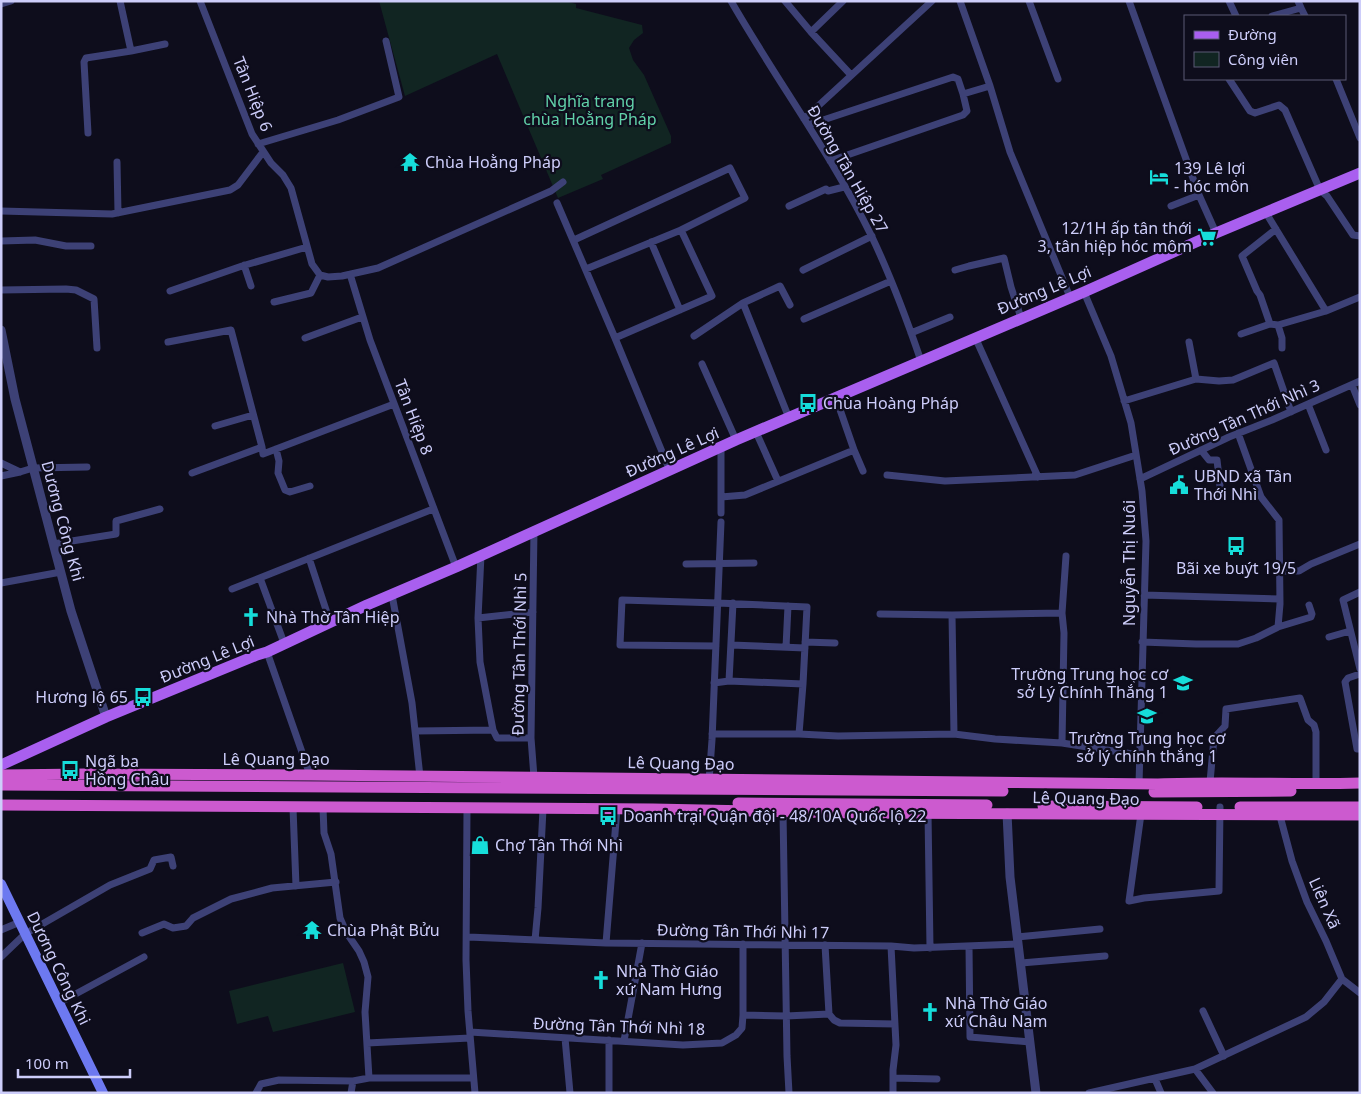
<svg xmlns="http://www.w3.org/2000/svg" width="1361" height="1094" viewBox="0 0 1361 1094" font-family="'Noto Sans',sans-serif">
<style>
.green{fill:#112522}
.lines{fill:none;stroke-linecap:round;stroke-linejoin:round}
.minor{stroke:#3d4176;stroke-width:7}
.tertiary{stroke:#3d4176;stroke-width:9}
.secondary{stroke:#6d79f0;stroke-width:10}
.primary{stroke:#a95fef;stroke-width:11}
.trunk{stroke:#cc5acf;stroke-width:11}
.labels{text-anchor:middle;stroke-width:4.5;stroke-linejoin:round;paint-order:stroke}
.street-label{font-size:16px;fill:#cdcdfa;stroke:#0e0d1c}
.park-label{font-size:16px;fill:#61d1a9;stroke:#0e0d1c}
.poi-label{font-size:16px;fill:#cdcdfa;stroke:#0e0d1c;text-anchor:start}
</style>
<rect width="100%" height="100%" fill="#0e0d1c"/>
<path class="green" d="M379,1h186l11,3v4l66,17 1,8 -9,7 -5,8 4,12 11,15 27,61v7l-70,32 2,4 -45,19 -61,-144 -92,42z
M343,963l12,49 -82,20 -5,-16 -31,8 -8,-33z"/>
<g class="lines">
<path class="minor" d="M120,1l11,50 34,-7
M200,1l52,133 19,29 12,12 8,13 21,76 8,11 8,2 14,-1 36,-8 173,-77 12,-9
M731,1c46,80 101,154 141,236 19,40 35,83 49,124
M785,1l26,31
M843,1l-32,31 40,43
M960,1l30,85 20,66 60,145
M1029,1l29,78
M1129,1l70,194 17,38
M1229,1l7,15
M1298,1l3,7
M1,4l10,-3
M1272,16l29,-8 4,8
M1229,79l21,32 5,2 24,-8 6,5 35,80 7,6 26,39 7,1
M1336,79l24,59
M804,119l128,-118
M808,125l145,-48 5,2 5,15 27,-8
M88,133l-4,-71 2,-4 45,-7
M258,144l80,-24 61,-23 -13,-56
M830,161l133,-46 4,-4 -4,-17
M117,162l1,51
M557,203l58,135 55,133
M789,206l37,-17 2,2 16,-4
M1171,206l28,-11
M1,211l111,3 118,-24 8,-5 25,-33
M1266,213l60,98
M574,240l156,-72 15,30 -64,32 31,66 -97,42
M1,241l34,-1 31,6h25
M651,242l29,68
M244,265l7,21
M586,269l95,-39
M803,270l69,-34
M955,270l14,-4 35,-8 7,29 10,31
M350,274l20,66 86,227
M1,290l65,-1 10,1 18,9 3,49
M170,291l72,-25 65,-19
M1084,292l27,64 20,67 11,68 4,50 -7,243
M274,302l37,-9 9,-18
M804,319l87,-38
M1270,324l-10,-29 -3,-4 -15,-35 34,-27
M1278,325l4,13v10
M911,333l39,-16
M1241,334l29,-10 8,1 48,-14 34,-14
M694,336l49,-33
M975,337l63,140
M305,338l57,-21
M168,342l63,-12 31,117
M702,364l34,76
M1196,379l23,2 14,-1 41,-17 17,49
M1352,385l8,20
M836,398l18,52
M1124,401l72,-22 -7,-37
M1308,404l18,46
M789,418l-46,-115 37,-17 10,19
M215,426l38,-11
M756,432l22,49
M721,448v65
M276,449l3,12 -1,12 7,17 5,2 20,-6
M1201,450l8,10h8l4,35 -13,2
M1,463l19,9
M192,473l70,-26 1,7 131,-50
M887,475l58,6 130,-6 61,-20
M1,476l19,-4 13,-4 54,-1
M1140,479l89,-42 43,-17 88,-39
M721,497l24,-2 109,-45 9,21
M53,544l63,-10v-13l44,-12
M309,558l21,64
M686,564l68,-1
M1280,571h19l12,-7 49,-20
M260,578l24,65
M1,583l60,-11
M232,589l201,-80
M1360,592l-17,8 17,69
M392,595l20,108 8,74
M1144,595l136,4
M1062,613l4,-57
M880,614l72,1
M478,618l55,-6
M1278,627l33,-10 1,-3 -3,-9
M1329,637l21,-6
M805,642l30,1
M1142,642l54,2h42l18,-6 22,-11 2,-23 -1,-84 -18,-23 -23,-64
M731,645l74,3
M716,646l-96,-1 2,-45 96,3 89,4 -4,77 -74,-3
M786,647l2,-41
M267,652l43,123
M1360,674l-12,4 -3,4 12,67h3
M714,683l15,-2 4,-78
M803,684l-4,50 39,2 116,-2 41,5 67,4 77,12
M493,730l4,8h34
M416,731l77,-1 -13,-68 -2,-44 3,-63
M712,734h87
M954,734l-2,-119 110,-2 2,20 -2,110
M534,777l-3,-39 3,-208
M709,781l3,-41 9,-218
M1210,782l4,-44 11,-12 1,-17 74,-11 8,22 6,5 2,7v52
M293,808l3,78
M467,809l-1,151 2,51 7,82
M783,812l4,244 2,37
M928,813l2,135
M1141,814l-12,87 15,-3 75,-7 1,-84
M1280,816l12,45 15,41 19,39 16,38 18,14
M1,930l19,-8
M142,933l22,-9 9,4 13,-2 7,-8 38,-19 41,-11 64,-6
M468,937l138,6 285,3 23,2 104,-4
M1017,937l83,-8
M535,940l3,-32 5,-99
M606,943l11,-134
M825,945l4,69
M891,946l5,99 -3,25v23
M969,946l1,91 60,5
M1,957l24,-23 85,-49 40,-16 4,-9 17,-3 2,9
M1021,963l84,-7
M59,1003l85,-46
M1203,1011l21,45
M829,1014l5,6 6,3 55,1
M743,1015v-71
M470,1032l213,13 39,-2 14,-8 6,-7 1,-13 43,1 43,-2
M565,1038l5,55
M624,1041l18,-98
M367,1043l103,-5
M1195,1069l18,24
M369,1078h104
M893,1078l44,1
M1155,1079l6,14
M256,1093l5,-9 18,-4 74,1 16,-3 -4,-66 3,-35 -4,-15 -5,-11 -13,-19 -6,-14 -9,-64 -7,-21 -1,-25
M351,1093l2,-12
M609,1093v-53
M1089,1093l106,-24 111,-52 18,-15 18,-23"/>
<path class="tertiary" d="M1,330l14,69 56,212 35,106
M1007,813l3,64 26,216"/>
<path class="secondary" d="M1,884l102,209"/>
<path class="primary" d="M1,765l105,-48 151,-62 10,-3 100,-47 89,-38 280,-127 348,-148 132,-59 144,-60"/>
<path class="trunk" d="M1,775l85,-1 224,1 848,9c67,-3 134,1 202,-1
M1,785l1002,6
M1154,792l137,-1
M738,803l249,2
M1,805l652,4 205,4 502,2
M1043,806l154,1
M1240,807h120"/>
</g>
<defs>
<g id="temple-bare" transform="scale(1.5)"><path d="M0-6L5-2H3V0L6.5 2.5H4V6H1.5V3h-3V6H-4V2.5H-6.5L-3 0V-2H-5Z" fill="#16ddda" stroke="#0e0d1c" stroke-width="2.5" paint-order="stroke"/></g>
<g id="hotel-bare" transform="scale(1.5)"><path d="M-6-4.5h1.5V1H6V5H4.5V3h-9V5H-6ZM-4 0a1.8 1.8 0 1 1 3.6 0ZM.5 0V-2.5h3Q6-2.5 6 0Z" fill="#16ddda" stroke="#0e0d1c" stroke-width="2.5" paint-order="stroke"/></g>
<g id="supermarket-bare" transform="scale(1.5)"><path d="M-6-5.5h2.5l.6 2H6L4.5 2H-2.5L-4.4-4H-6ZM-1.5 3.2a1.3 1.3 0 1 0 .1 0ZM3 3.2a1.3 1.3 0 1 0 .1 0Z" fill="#16ddda" stroke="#0e0d1c" stroke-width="2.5" paint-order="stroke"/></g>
<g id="bus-bare" transform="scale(1.5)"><path d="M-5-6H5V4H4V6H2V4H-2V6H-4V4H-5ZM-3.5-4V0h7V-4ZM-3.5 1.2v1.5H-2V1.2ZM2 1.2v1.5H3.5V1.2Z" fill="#16ddda" stroke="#0e0d1c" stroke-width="2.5" paint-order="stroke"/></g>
<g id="civic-bare" transform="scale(1.5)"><path d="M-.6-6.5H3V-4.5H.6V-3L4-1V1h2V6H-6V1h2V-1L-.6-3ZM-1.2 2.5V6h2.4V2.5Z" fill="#16ddda" stroke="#0e0d1c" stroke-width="2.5" paint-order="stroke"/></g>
<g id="church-bare" transform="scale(1.5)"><path d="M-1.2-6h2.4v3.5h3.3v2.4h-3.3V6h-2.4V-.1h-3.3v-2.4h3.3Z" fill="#16ddda" stroke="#0e0d1c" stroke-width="2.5" paint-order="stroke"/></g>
<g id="school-bare" transform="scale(1.5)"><path d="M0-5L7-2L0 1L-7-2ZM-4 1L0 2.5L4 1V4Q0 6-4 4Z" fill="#16ddda" stroke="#0e0d1c" stroke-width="2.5" paint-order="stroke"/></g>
<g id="shop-bare" transform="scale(1.5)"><path d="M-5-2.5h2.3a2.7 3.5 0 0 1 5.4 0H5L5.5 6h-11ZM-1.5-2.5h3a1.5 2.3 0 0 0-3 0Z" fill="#16ddda" stroke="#0e0d1c" stroke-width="2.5" paint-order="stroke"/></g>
</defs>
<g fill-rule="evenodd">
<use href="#temple-bare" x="410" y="162"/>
<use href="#hotel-bare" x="1159" y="177"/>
<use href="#supermarket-bare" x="1207" y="237"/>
<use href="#bus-bare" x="808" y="403"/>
<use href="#civic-bare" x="1179" y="485"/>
<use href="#bus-bare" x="1236" y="546"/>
<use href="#church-bare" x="251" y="617"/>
<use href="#school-bare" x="1183" y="683"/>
<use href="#bus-bare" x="143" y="697"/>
<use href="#school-bare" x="1147" y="716"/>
<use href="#bus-bare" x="70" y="770"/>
<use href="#bus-bare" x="608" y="816"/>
<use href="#shop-bare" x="480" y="845"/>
<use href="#temple-bare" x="312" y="930"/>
<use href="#church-bare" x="601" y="980"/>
<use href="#church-bare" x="930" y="1012"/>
</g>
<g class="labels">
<g class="street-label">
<text transform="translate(253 94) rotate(68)" y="6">Tân Hiệp 6</text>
<text transform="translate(848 169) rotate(60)" y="6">Đường Tân Hiệp 27</text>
<text transform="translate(1044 290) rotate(-23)" y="6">Đường Lê Lợi</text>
<text transform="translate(414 417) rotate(69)" y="6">Tân Hiệp 8</text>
<text transform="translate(1244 417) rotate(-24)" y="6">Đường Tân Thới Nhì 3</text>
<text transform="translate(672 452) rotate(-24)" y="6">Đường Lê Lợi</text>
<text transform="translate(63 521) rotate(75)" y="6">Dương Công Khi</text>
<text transform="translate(1129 563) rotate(-90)" y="6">Nguyễn Thị Nuôi</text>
<text transform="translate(519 654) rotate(-89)" y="6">Đường Tân Thới Nhì 5</text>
<text transform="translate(207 659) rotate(-22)" y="6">Đường Lê Lợi</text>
<text x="276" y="765">Lê Quang Đạo</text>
<text transform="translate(681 763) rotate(1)" y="6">Lê Quang Đạo</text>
<text transform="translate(1086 798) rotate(1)" y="6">Lê Quang Đạo</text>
<text transform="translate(1325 903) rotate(66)" y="6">Liên Xã</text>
<text transform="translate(743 931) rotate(1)" y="6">Đường Tân Thới Nhì 17</text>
<text transform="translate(59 968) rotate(64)" y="6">Dương Công Khi</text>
<text transform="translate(619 1026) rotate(2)" y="6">Đường Tân Thới Nhì 18</text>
</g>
<g class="park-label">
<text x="590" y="107">Nghĩa trang<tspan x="590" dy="18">chùa Hoằng Pháp</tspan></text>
</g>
<g class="poi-label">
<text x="425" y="168">Chùa Hoằng Pháp</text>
<text x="1174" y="174">139 Lê lợi<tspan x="1174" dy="18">- hóc môn</tspan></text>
<text x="1192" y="234" text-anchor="end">12/1H ấp tân thới<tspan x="1192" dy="18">3, tân hiệp hóc môm</tspan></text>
<text x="823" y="409">Chùa Hoàng Pháp</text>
<text x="1194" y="482">UBND xã Tân<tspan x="1194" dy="18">Thới Nhì</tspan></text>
<text x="1236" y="574" text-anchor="middle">Bãi xe buýt 19/5</text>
<text x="266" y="623">Nhà Thờ Tân Hiệp</text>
<text x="1168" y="680" text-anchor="end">Trường Trung học cơ<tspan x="1168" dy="18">sở Lý Chính Thắng 1</tspan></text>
<text x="128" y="703" text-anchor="end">Hương lộ 65</text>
<text x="1147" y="744" text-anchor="middle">Trường Trung học cơ<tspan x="1147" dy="18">sở lý chính thắng 1</tspan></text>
<text x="85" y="767">Ngã ba<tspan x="85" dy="18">Hồng Châu</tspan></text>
<text x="623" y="822">Doanh trại Quận đội - 48/10A Quốc lộ 22</text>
<text x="495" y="851">Chợ Tân Thới Nhì</text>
<text x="327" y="936">Chùa Phật Bửu</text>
<text x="616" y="977">Nhà Thờ Giáo<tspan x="616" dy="18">xứ Nam Hưng</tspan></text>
<text x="945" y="1009">Nhà Thờ Giáo<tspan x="945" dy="18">xứ Châu Nam</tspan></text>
</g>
</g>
<rect width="1361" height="1094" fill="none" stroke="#cdcdfa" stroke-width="5"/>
<rect x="1184" y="15" width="162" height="65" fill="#0e0d1c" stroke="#5a5a75"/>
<rect x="1194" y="31" width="25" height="8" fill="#a95fef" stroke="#5a5a75"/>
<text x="1228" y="40" font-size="15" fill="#cdcdfa">Đường</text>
<rect x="1194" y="52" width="25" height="15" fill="#112522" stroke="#5a5a75"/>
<text x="1228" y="65" font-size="15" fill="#cdcdfa">Công viên</text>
<path d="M18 1069v8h112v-8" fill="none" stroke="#cdcdfa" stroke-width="2.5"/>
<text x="25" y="1069" font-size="15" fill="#cdcdfa" stroke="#0e0d1c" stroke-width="4" paint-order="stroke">100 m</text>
</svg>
